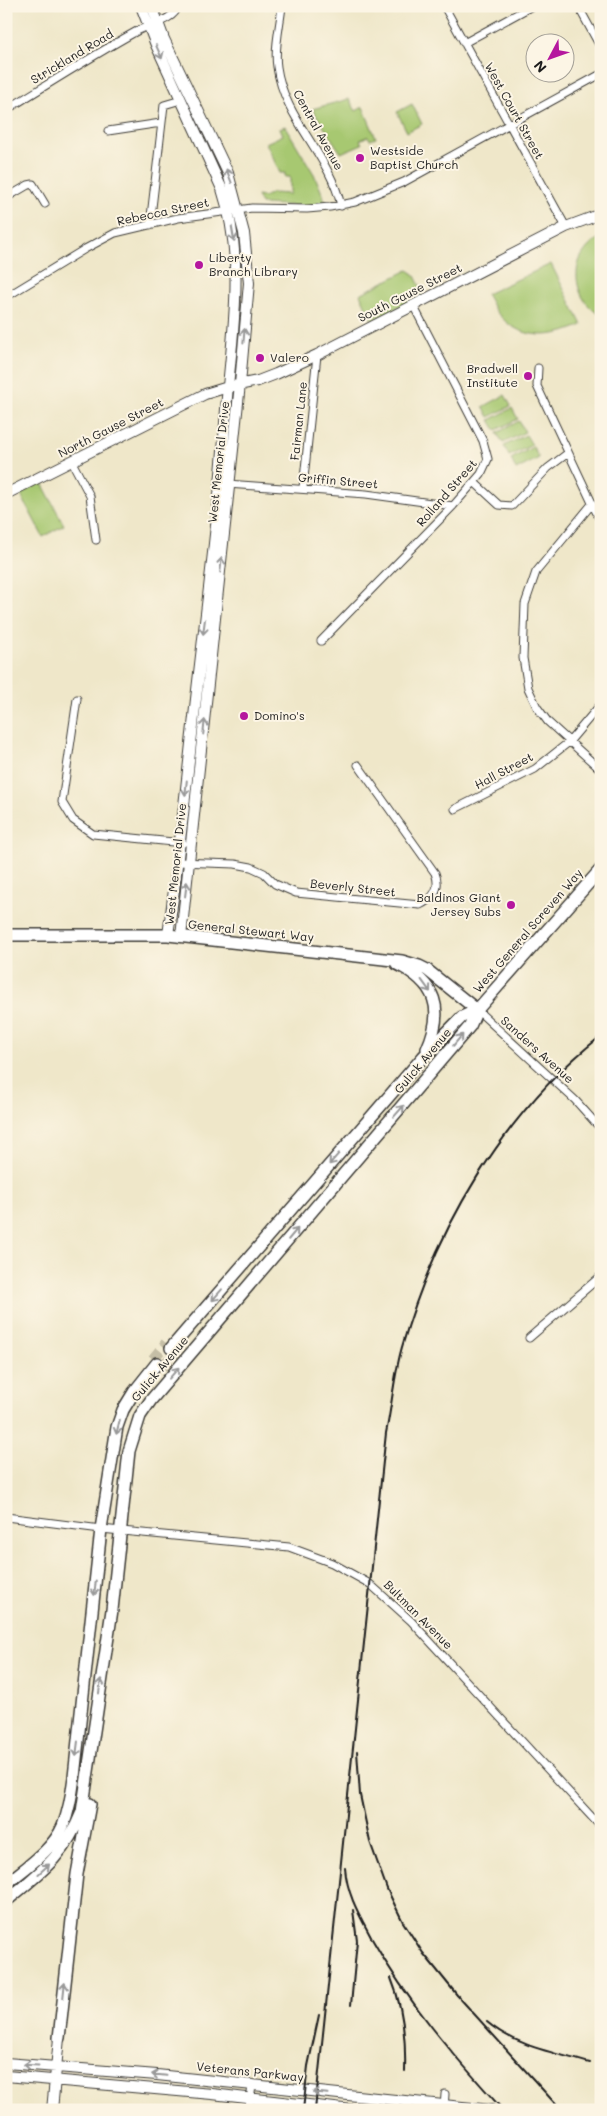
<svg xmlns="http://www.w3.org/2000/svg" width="607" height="2116" viewBox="0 0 607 2116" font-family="Mali,sans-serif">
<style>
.green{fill:#a7c871;stroke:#627246}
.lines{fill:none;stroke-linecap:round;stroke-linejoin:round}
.primary-tunnel{stroke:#c5bea6;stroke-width:11;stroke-dasharray:11 5.5;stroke-linecap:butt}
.street-casing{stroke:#3c3a36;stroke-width:9}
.secondary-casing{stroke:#3c3a36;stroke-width:12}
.primary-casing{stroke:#3c3a36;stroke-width:14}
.street{stroke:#fff;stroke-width:7}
.secondary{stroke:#fff;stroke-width:10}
.primary{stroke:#fff;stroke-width:11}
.rail{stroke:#1c1c1c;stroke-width:2}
.oneway{stroke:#999}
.poi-dot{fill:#b5179e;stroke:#fcf5e5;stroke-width:2}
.labels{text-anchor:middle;stroke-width:4;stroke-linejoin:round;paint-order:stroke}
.street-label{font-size:12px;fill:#1c1c1c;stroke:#fcf5e5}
.poi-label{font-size:12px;fill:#1c1c1c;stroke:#fcf5e5;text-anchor:start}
</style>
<rect width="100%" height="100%" fill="#fcf5e5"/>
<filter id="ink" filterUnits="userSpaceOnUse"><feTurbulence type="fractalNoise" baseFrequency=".02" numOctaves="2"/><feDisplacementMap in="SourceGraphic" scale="10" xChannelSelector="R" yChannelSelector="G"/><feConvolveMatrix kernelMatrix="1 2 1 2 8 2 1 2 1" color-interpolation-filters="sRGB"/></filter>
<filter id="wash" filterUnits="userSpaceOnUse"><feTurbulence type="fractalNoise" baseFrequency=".0096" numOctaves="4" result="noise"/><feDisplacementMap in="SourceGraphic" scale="20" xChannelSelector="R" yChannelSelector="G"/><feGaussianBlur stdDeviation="1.12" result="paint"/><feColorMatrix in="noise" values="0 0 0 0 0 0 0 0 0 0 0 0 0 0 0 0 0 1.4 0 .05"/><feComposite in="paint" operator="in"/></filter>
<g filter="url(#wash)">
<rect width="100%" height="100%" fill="#efe7c9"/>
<path class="green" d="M349,99l7,12 7,-4 13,31 -6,2 -2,-4 -8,4 2,4 -21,9 -29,-44z
M412,104l10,20 -15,8 -10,-20z
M285,126l29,48 13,31 -24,1 -42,-2 -4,-8 7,1 8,-4 18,1v-17h-5v-4h-5l-14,-30 17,-8 -3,-7z
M601,237v78c-21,-10 -30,-38 -20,-58 5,-9 12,-15 20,-20z
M551,264l31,61c-27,13 -59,16 -81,-8 -7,-6 -10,-16 -15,-23z
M408,270l6,4 10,20 -52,26 -12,-26z
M505,395l6,11 -22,11 -6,-10z
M512,408l6,11 -22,11 -6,-10z
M519,421l6,11 -22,11 -6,-10z
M526,435l6,10 -23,11 -5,-10z
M533,447l6,11 -23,12 -5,-11z
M41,481l23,44 -21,12 -23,-44z"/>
</g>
<g filter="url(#ink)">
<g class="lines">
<path class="primary-tunnel" d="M153,1359l13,-16
M162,1367l14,-15"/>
<g class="street-casing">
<path id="street" d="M282,6c-2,20 -8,42 -5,61 7,52 53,88 64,139
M444,6l122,221
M578,6l23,42
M464,43l68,-37
M6,110c44,-27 86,-54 131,-79 12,-7 37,-10 41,-25
M108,131l53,-8
M6,198l22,-13 5,-1 12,20
M150,225l14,-120 17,-5
M6,297l79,-48 30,-16 63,-15 74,-10 55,1 23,-2 25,-5 49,-20 197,-108
M538,368l-1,18 64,136
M72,462l18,34 6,44
M474,482l25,23 13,1 36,-38 20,-15
M227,484l139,10 87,12
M303,488l14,-133
M592,504l-56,68 -11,32 -2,54 5,30 9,19 11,15 53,48
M321,641l132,-135 28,-32 7,-15 -5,-18 -70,-136
M77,699l-15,103 11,18 20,14 90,9
M455,809l80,-40 34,-27 32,-38
M178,862l57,2 16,3 13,6 11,11 21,9 124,12c14,-7 21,-17 15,-32l-77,-108
M477,1010l98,90 26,29
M529,1338l72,-62
M6,1517l95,12 188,18 43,16 38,21 41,37 190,206
M444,2109l1,-15
M249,2110l3,-25"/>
</g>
<g class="secondary-casing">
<path id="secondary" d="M141,6l15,39 66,144c24,74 10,144 4,220 -6,97 -19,193 -30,290 -9,79 -17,158 -28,236
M152,6l12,33 64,134 16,60 5,50 -9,101 -59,553
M6,494l199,-100 23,-7 30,-6 18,-7 41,-19 249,-128 35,-13
M6,2063l151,12 334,35
M6,2076l206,18 140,16
M52,2110l7,-72"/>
</g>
<g class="primary-casing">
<path id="primary" d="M6,935h162l234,26 17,5 8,4 50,40
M397,964c39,19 48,45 30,85
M171,1348l252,-291 39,-40 15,-7
M6,1884c19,-16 47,-34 57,-58 6,-15 9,-33 11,-49l27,-248 16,-102 6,-17 11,-18 23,-29
M6,1901c35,-29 59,-46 76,-89l30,-202 17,-159 11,-35 11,-16 319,-374 7,-16 124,-141
M59,2038l18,-164 13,-70"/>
</g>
<use href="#street" class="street"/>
<use href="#secondary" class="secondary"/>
<use href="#primary" class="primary"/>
<path class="rail" d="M357,1751l3,44 10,47 17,47 16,33 20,31 34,42 104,115
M345,1868c2,27 15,48 27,71 36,64 82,117 131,171
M391,1978c12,29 15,61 14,93
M351,2005l6,-64 -4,-31
M487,2022c28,24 68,31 103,41
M303,2110l5,-44 11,-51
M315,2110l71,-677c6,-28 8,-58 16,-86 33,-117 102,-235 199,-311"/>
</g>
<defs><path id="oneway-shaft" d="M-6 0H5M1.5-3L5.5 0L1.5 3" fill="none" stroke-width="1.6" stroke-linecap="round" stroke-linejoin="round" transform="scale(1.25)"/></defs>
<g class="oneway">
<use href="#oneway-shaft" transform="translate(159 52) rotate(66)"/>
<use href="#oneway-shaft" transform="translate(229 176) rotate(-111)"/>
<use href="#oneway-shaft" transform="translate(233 234) rotate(80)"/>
<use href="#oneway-shaft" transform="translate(244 336) rotate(-85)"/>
<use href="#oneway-shaft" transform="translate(221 565) rotate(-84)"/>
<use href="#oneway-shaft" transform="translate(204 627) rotate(97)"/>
<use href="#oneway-shaft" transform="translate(204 727) rotate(-84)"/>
<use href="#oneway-shaft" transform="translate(186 788) rotate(96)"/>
<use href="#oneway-shaft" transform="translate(186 889) rotate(-83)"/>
<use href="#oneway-shaft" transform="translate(426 986) rotate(54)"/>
<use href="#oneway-shaft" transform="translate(458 1040) rotate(-50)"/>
<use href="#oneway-shaft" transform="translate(399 1111) rotate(-49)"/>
<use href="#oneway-shaft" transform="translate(334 1159) rotate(131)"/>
<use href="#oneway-shaft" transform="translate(293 1234) rotate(-50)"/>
<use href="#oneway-shaft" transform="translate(217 1295) rotate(131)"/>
<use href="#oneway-shaft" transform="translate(174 1373) rotate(-49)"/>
<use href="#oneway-shaft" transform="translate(118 1427) rotate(104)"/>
<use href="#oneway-shaft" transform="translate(95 1588) rotate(96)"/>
<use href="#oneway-shaft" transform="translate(100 1686) rotate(-82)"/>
<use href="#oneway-shaft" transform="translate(77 1749) rotate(97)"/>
<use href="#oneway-shaft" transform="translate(44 1869) rotate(-42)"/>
<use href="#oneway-shaft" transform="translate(64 1990) rotate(-84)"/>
<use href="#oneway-shaft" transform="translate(31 2065) rotate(-177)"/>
<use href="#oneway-shaft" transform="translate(159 2075) rotate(-174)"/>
<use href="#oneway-shaft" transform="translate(320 2093) rotate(-174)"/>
</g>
</g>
<g class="poi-dot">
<circle cx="360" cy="158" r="5"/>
<circle cx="199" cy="265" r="5"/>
<circle cx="260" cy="358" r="5"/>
<circle cx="528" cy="376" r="5"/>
<circle cx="244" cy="716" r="5"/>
<circle cx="511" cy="905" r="5"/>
</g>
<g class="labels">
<g class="street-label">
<text transform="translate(72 57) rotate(-31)" y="4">Strickland Road</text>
<text transform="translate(514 111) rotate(61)" y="4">West Court Street</text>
<text transform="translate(318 130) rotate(61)" y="4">Central Avenue</text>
<text transform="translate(163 212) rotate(-12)" y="4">Rebecca Street</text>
<text transform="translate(410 293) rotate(-27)" y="4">South Gause Street</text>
<text transform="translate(299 421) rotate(-84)" y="4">Fairman Lane</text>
<text transform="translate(111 428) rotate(-27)" y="4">North Gause Street</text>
<text transform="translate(219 462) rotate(-84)" y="4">West Memorial Drive</text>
<text transform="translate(338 481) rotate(5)" y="4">Griffin Street</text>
<text transform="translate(447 493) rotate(-49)" y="4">Rolland Street</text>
<text transform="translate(504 771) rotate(-28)" y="4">Hall Street</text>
<text transform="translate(176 864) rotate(-84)" y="4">West Memorial Drive</text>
<text transform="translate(353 888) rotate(6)" y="4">Beverly Street</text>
<text transform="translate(251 931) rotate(6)" y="4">General Stewart Way</text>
<text transform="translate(528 931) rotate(-49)" y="4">West General Screven Way</text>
<text transform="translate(537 1050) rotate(42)" y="4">Sanders Avenue</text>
<text transform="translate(423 1061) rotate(-50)" y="4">Gulick Avenue</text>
<text transform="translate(160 1369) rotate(-50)" y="4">Gulick Avenue</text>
<text transform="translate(418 1615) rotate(45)" y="4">Bultman Avenue</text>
<text transform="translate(250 2072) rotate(6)" y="4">Veterans Parkway</text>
</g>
<g class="poi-label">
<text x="370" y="155">Westside<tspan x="370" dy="14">Baptist Church</tspan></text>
<text x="209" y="262">Liberty<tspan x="209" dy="14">Branch Library</tspan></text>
<text x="270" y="362">Valero</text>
<text x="518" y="373" text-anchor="end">Bradwell<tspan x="518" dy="14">Institute</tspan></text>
<text x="254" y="720">Domino's</text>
<text x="501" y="902" text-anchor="end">Baldinos Giant<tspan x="501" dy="14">Jersey Subs</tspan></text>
</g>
</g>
<rect width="607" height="2116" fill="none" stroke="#fcf5e5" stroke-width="25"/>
<g transform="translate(550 58) rotate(229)"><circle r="24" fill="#fcf5e5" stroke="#a29e95"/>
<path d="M0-4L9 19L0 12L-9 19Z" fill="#b5179e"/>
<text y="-8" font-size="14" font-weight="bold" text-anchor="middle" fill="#1c1c1c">N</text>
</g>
</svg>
